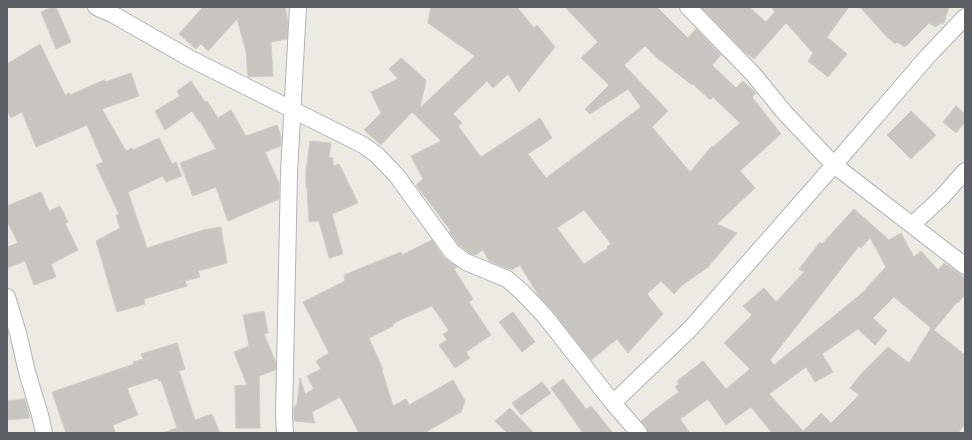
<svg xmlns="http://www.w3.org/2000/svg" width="972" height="440" viewBox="0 0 972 440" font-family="'PT Sans',sans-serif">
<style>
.building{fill:#c8c5c0;stroke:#d0ccc2;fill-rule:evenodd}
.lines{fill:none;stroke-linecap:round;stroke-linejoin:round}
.minor-casing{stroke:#b0b3b7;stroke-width:18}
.minor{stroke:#fff;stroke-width:16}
</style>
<rect width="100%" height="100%" fill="#eceae3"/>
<path class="building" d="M53,7h3l15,35 -15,7 -15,-37z
M203,7h82l3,14 -1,18 -16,3 2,34 -25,1 -2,-26 -9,-32 -29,32 -7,-7 -5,5 -17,-15z
M431,7h86l17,21 3,-3 18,22 -36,45 -11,-18 -15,14 -6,-7 -34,33 9,9 -4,3 23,31 59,-39 12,20 -24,16 18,24 95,-71 -13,-18 -38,25 -5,-5 24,-24 -28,-27 17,-16 -33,-35h92l31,31 8,-9 25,26 -9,10 24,23 7,-7 13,12 -4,4 29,37 -41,37 15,17 -38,36 20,9 -29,34 -27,19 -7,8 -13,-13 -14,13 16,20 -35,39 -11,-14 -26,21 -40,-51 -13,-14 -18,-30 -9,5 -22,-9 -6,-11 -8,5 -4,-1 -12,-9 -10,-13 2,-1 -35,-46 7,-6 -12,-23 30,-15 -29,-29 -31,33 -17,-15 17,-17 -10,-21 27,-13 -9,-10 12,-11 25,22 -6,28 55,-52 -47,-33zM645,46l11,11 36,28 1,-1 17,16 3,-3 27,26 -27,24 -1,-1 -22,26 -38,-45 16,-16 -44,-46zM584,210l27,34 -4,3 1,1 -24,16 -27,-36z
M701,7h48l17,15 9,-10 -4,-5h78l-22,30 20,17 -19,23 -20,-16 5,-8 -27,-30 -32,36 -9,-7z
M860,7h89l-5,16 -4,1 -5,3 -6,-4 -24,24 -8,-5 -2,2 -10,-9z
M40,44l25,51 4,-2 1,2 34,-15 1,2 26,-9 8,23 -37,13 24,42 6,-3 1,2 26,-12 13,26 4,-2 6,14 -16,6 -3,-6 -35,16 19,56 56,-18 18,-3 6,36 -29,8 2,6 -15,4 2,5 -43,13 1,5 -28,8 -21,-71 24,-13 -4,-13 3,-1 -23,-49 7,-3 -16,-37 -51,22 -14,-35 -11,6 -4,-8v-46z
M191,81l14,21 2,-1 11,17 13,-8 15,26 31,-11 4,12v9l-16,6 14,31v16l-51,22 -12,-34 -23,9 -13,-33 36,-14 -16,-28 -1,1 -7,-11 -27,19 -10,-19 25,-15 -3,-5z
M956,106l9,8v8l-9,11 -13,-11z
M911,111l25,24 -25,24 -24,-24z
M310,141l21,2 -2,14 4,1v8l6,-2 19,39 -26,11 11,40 -14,4 -10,-37 -10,1 -2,-35 -1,1v-16z
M41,192l8,19 11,-5 8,16 -3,1 13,27 -27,14 5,13 -22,8 -9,-24 -18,7v-21l11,-4 -11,-22v-15z
M854,209l35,31 12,-7 13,24 7,-6 17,19 6,-7 21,15v17l-7,8 -1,-1 -23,28 31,25v69l-7,9h-186l-21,-26 -25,18 -18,-26 -28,20 10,14h-42l-2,-6 -5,-6 8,-6v-1l30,-22 -4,-5 4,-3 -2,-3 26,-20 23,28 24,-20 -26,-26 28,-28 -9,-9 21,-18 12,14 28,-30 -5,-3 21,-27 2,2zM870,238l16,29 -20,21 1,1 -93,76 -4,-5 89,-114 2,2zM894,297l37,31 -22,35 -21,-16 -27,27 -11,14 9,7 -28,28 -10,-10 -18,18 -34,-37 37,-27 9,15 18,-10 -11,-18 3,-2 33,-23 17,16 12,-14 -14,-13z
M432,240l12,18 13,9 -3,2 19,30 -4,3 22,33 -25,17 4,6 -15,10 -16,-23 8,-5 -4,-6 6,-3 -17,-25 -30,13 -9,5v2l-24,12 14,32 -1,1 11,35 13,-7 3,6 44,-25 12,21 -4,11 -37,21h-65l-19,-36 -28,15 3,11 -21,-2v-14l3,-2 3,-27 5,16 9,-5 -7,-13 14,-7 -5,-8 13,-8 -26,-51 42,-21 -1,-6 57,-23 1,3z
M264,311l4,22 -4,1 12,29 -1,7 -16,6 1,52h-24l-1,-42 12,-1 -13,-33 15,-6 -6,-31z
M513,312l22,30 -13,10 -23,-30z
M177,343l8,26 -6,2 16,49 17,-6 8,19h-54l-1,-1 12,-4 -16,-48 -2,1 -1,-3 -31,10 11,27 -25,10 2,8h-49l-14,-41 82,-28 -1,-2 10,-3 -2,-5z
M563,379l23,30 5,-3 22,27h-30l-32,-45z
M542,382l9,11 -30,22 -9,-12z
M25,399l5,19 -23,2v-19z
M510,408l24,25h-27l-12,-12z"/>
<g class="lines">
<g class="minor-casing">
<path id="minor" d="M96,7l18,8 77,44 172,86 14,10 20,21 55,76 14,10 41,17 14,12 23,24 69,88 26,30
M688,7l66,68 30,37 50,53 131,101
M912,225l30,-28 23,-26
M7,297l11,36 9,39 13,43 4,18
M613,403l78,-75 143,-163 93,-108 38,-40
M285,433l-1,-17 5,-243 9,-166"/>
</g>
<use href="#minor" class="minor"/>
</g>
<rect width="972" height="440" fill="none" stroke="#5b5e62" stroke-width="16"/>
</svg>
